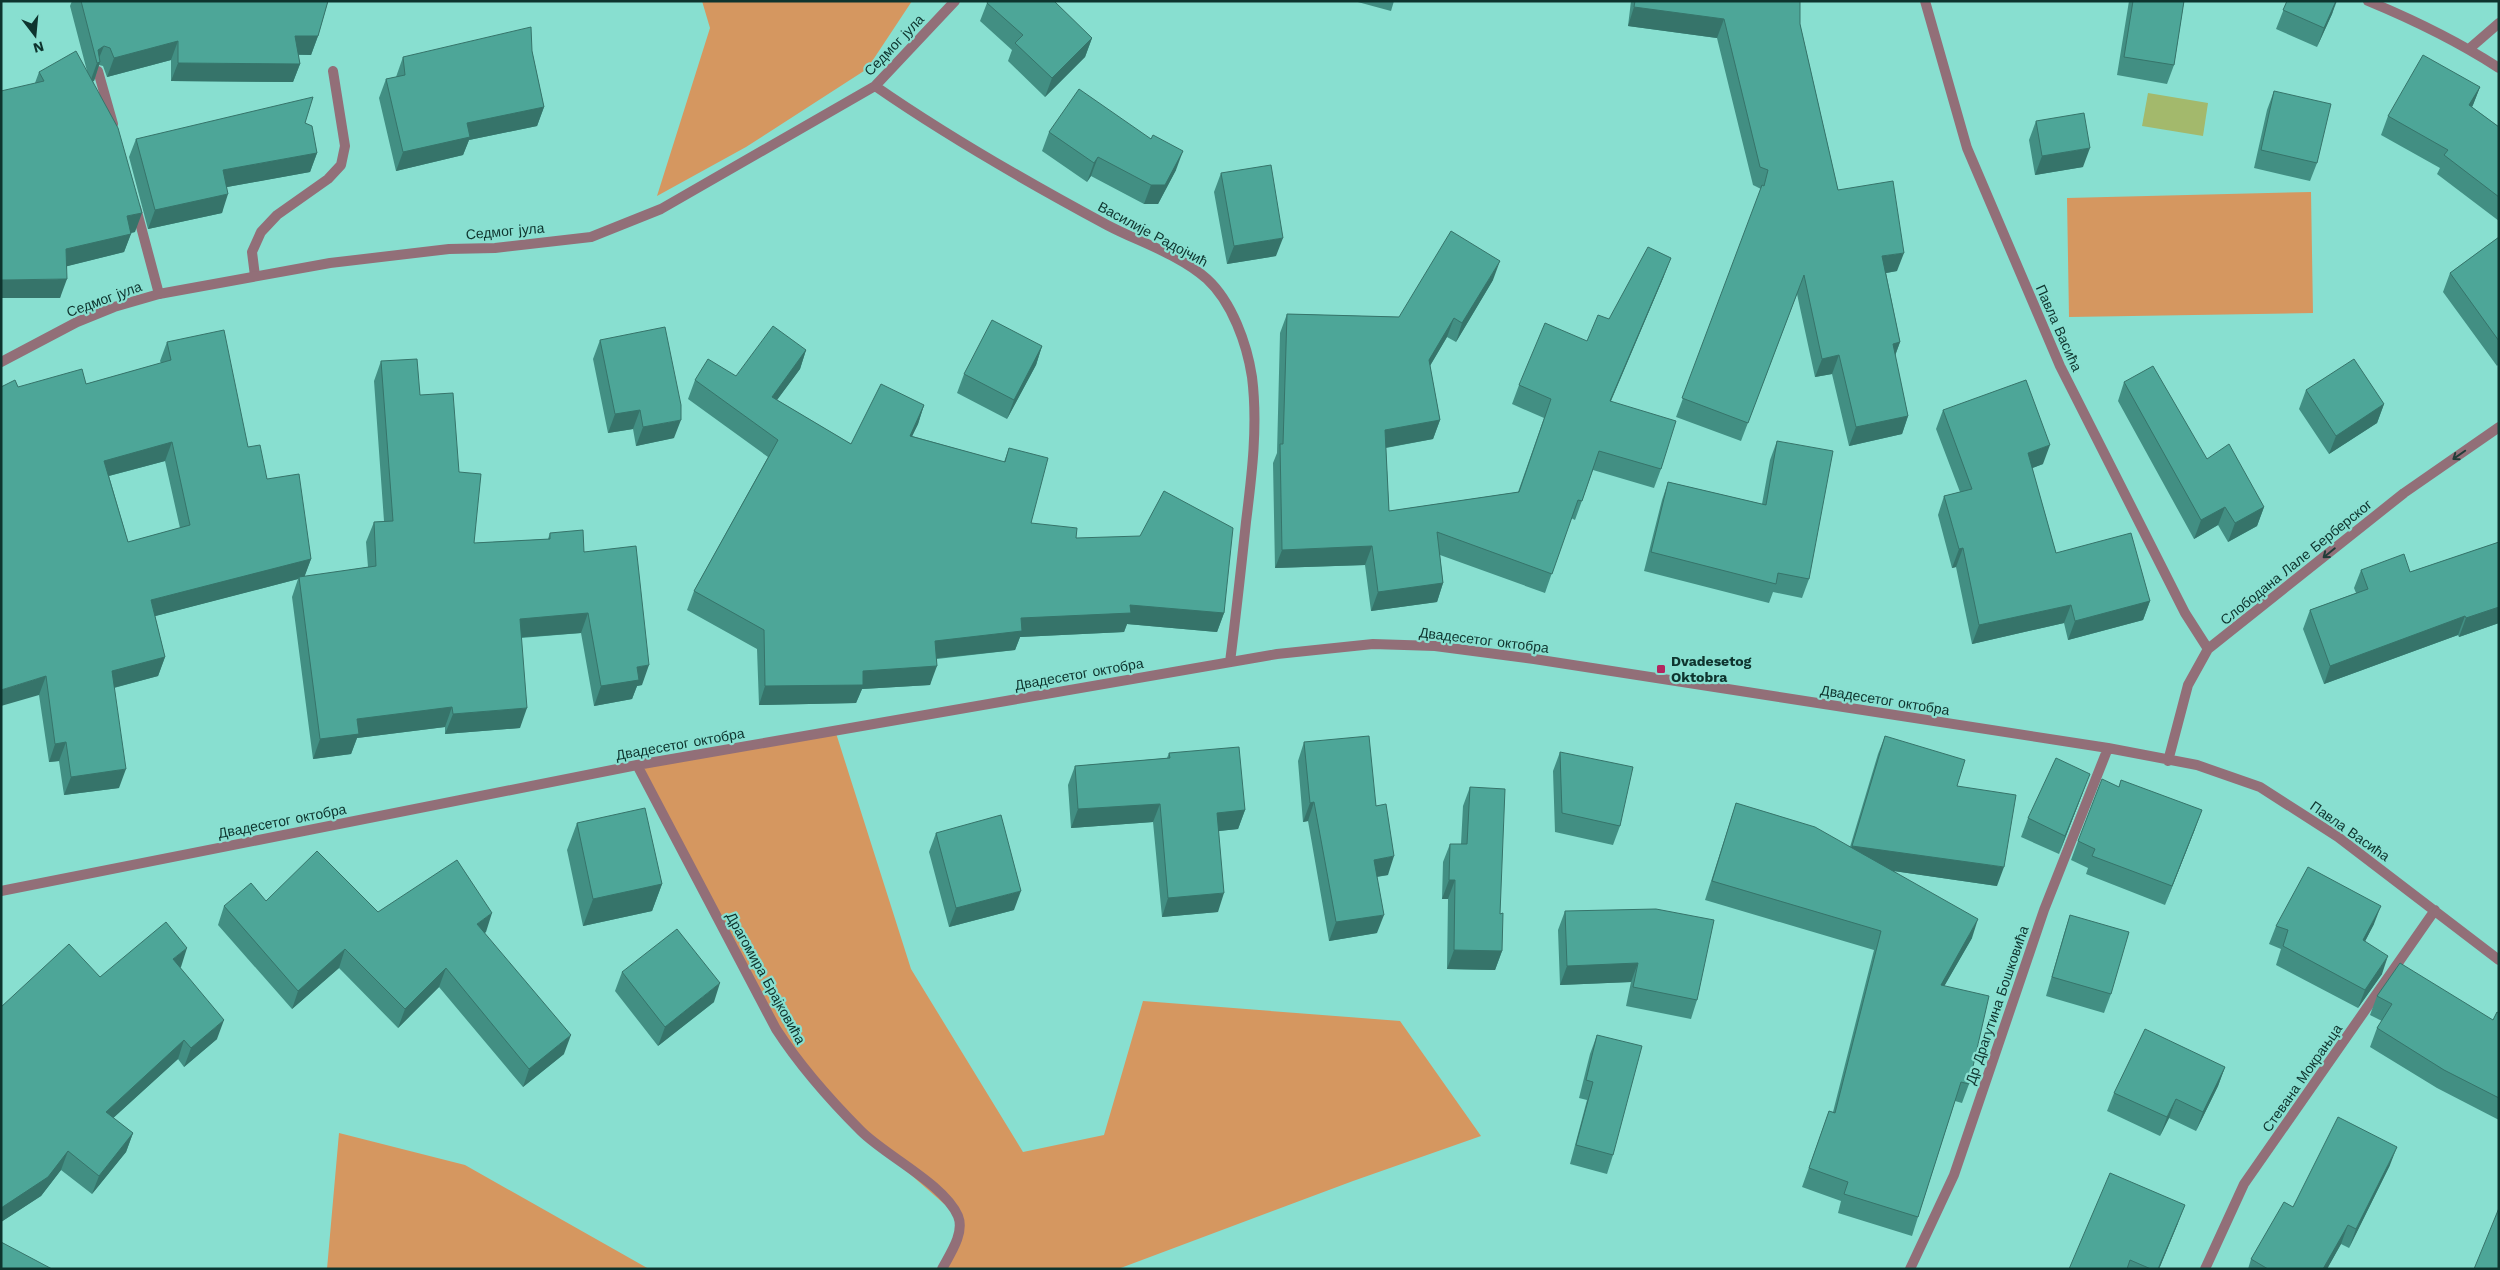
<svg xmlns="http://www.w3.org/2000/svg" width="2500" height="1270" viewBox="0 0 2500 1270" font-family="'Work Sans',sans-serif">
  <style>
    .green { fill: #d59760 }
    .water { fill: #a3b96c }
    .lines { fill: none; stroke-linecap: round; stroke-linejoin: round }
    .lane { stroke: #926f78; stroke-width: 10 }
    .street { stroke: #926f78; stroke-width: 10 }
    .wall { fill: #428f83; fill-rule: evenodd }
    .shaded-wall { fill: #36746a }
    .building { fill: #4da698; stroke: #36746a; fill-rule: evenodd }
    .oneway { stroke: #223d39 }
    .poi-dot { fill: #b3265f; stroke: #88dfd0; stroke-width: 2 }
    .labels { text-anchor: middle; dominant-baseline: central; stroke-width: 4.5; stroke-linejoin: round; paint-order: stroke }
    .street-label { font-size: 14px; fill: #0e342e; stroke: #88dfd0 }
    .poi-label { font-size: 14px; font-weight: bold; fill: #0e342e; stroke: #88dfd0; text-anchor: start }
  </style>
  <rect width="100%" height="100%" fill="#88dfd0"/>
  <path class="green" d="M702 1H912L867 69 746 147 657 196 710 28Z
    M2311 192 2313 313 2069 317 2067 198Z
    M835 730 911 969 1023 1152 1104 1135 1143 1001 1400 1021 1481 1136 1353 1181 1118 1269H942L959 1235 958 1216 862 1132 796 1059 637 765Z
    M339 1133 465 1165 649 1269H327Z"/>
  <path class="water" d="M2148 93 2208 103 2203 136 2142 126Z"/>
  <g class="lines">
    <path class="lane" d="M98 71 113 124
      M136 208 159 294
      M255 276 252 252 261 232 277 215 328 179 341 165 345 146 333 71"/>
    <path class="street" d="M1925 1 1967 148 2060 366 2185 613 2208 649
      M2368 1C2414 20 2457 41 2499 68
      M2469 49 2499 23
      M875 86C950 138 1027 182 1107 225 1139 242 1179 254 1207 279 1232 302 1247 344 1252 377 1258 425 1252 474 1246 522 1241 569 1236 615 1230 662
      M1 362 77 322 114 307 159 294 330 263 449 249 495 248 591 237 661 209 875 86 955 1
      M2168 761 2188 685 2208 649 2404 493 2499 427
      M637 765 776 1029C800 1066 830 1100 861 1131 886 1156 944 1184 958 1216 965 1233 950 1254 942 1269
      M1 891 637 765 1277 654 1373 644 1435 646 1534 659 2108 748 2197 765 2260 787 2338 837 2499 960
      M1910 1269 1954 1175 2044 910 2108 748
      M2205 1269 2244 1184 2435 910"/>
  </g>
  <path class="wall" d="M72 1H328L318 36 311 55H298L300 64 293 82 171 81V60L107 77 103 66 99 65 94 81H93L135 232 131 233 124 252 67 266 60 298 35 83 39 72 87 71 70 6Z
    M1354 1H1394L1391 11Z
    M1631 1H1800V24L1838 190 1897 271 1886 273 1900 342 1895 356 1908 416 1902 434 1849 446 1832 374 1815 377 1797 294 1741 441 1676 417 1761 189 1753 185 1717 38 1628 26Z
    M2129 1H2184L2174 65 2167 84 2117 75Z
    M2287 1H2337L2332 14 2317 47 2276 29Z
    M987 3 1092 38 1085 57 1045 97 1008 61 1012 50 980 21Z
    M532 51 544 107 537 126 469 140 463 155 396 171 379 98 386 79 396 77 403 57Z
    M2480 87 2472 107 2499 127V221L2437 174 2440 168 2381 135 2388 116Z
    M2274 91 2317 163 2310 181 2254 168 2267 110Z
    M2036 121 2083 167 2035 175 2029 140Z
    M305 123 317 153 310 172 227 187 222 213 148 229 129 157 136 139Z
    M1049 132 1176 170 1158 204H1144L1091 176 1087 182 1042 151Z
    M1221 173 1276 256 1227 264 1214 192Z
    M2499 237V364L2497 366 2443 292 2450 273Z
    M1664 276 1611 401 1661 469 1654 488 1593 470 1575 520 1571 518 1545 593 1440 555 1443 583 1437 602 1371 611 1365 565 1275 568 1273 463 1277 453 1280 333 1287 314 1399 317 1493 280 1456 342 1447 337 1430 366 1440 420 1433 439 1386 448 1389 511 1518 492 1544 418 1512 404 1519 385 1587 341 1609 319Z
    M600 340 674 438 636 446 633 429 608 433 593 359Z
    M167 342 248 447 267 479 311 559 304 577 368 567 366 542 374 522 384 521 374 381 381 361 420 395 459 472 474 543 548 539 550 533 584 552 642 685 637 686 632 699 594 706 581 633 521 638 520 728 445 734V727L357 738 351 754 313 759 292 597 298 579 155 616 165 657 158 676 114 688 119 788 64 795 59 761 49 762 39 695 18 387 86 384 161 363 160 361ZM165 461 180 528 128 542 109 476Z
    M1042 346 1036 365 1007 419 957 393 964 374Z
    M806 350 800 369 777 400 851 444 924 405 918 424 912 436 1004 462 1009 448 1031 523 1076 538 1224 613 1217 632 1127 624 1124 632 1020 637 1015 650 937 659 930 685 862 689 856 703 759 705 757 649 687 610 694 591 768 457 688 399 695 380 736 376Z
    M2124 382 2207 459 2264 507 2257 526 2228 542 2218 525 2194 539 2118 401Z
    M2306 390 2384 404 2377 423 2329 454 2299 409Z
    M1943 410 2043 464 2032 468 2056 553 2150 601 2143 620 2068 640 2064 623 1972 644 1956 567 1952 568 1938 515 1944 496 1960 492 1936 429Z
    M1777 441 1809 579 1802 598 1773 592 1769 603 1644 571 1662 500 1668 482 1762 504 1770 460Z
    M2499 542V623L2459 637 2458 635 2324 684 2303 629 2310 610 2356 593 2354 588 2361 570 2410 572Z
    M1885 736 1957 786 1997 886 1894 871 1972 938 1944 986 1969 1084 1962 1103 1955 1101 1918 1217 1912 1236 1838 1213 1841 1201 1802 1187 1829 1111 1833 1112 1874 950 1705 900 1730 822 1736 803 1850 847 1878 754Z
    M1304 742 1376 806 1388 875 1377 877V933L1329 941 1308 821 1303 822 1298 761Z
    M1560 752 1620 826 1613 845 1555 832 1553 771Z
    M1169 753 1245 810 1238 829 1218 831V912L1162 917 1153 822 1071 828 1068 785 1075 766 1167 758Z
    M1470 787 1500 914 1502 951 1495 970 1447 969 1448 899H1442L1443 862 1450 844H1461L1463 806Z
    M2119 787 2195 829 2165 905 2086 874 2088 868 2071 860 2078 841Z
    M2083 792 2059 854 2021 837 2028 818Z
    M577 823 662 884 652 911 583 926 567 850Z
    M936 833 1014 910 949 927 929 852Z
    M266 901 378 912 486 932 484 933 564 1054 523 1087 439 987 398 1028 339 968 292 1009 218 925 224 906Z
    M1565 911 1697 1000 1691 1019 1626 1006 1631 982 1560 985 1558 930Z
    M2070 915 2111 994 2104 1013 2046 996 2064 934Z
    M2374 924 2365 941 2382 974 2358 1008 2276 965 2281 949 2269 944 2276 926Z
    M180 967 217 1039 184 1067 178 1059 113 1118 133 1133 126 1152 92 1194 61 1170 41 1196 1 1222V1007L100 977Z
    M622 972 714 1002 658 1046 615 991Z
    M2377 996 2493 1020 2499 1013V1120L2437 1088 2370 1047 2377 1028 2382 1021 2370 1015Z
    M1597 1035 1613 1155 1607 1174 1570 1164 1587 1100 1579 1098 1590 1054Z
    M2225 1067 2218 1086 2196 1131 2169 1118 2160 1136 2107 1111 2114 1093Z
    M2390 1165 2349 1248 2341 1244 2327 1269H2248L2251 1259 2293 1207Z
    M2178 1223 2159 1269H2069Z"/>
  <path class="shaded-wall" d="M2336 1 2332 14 2317 47 2324 28Z
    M1634 7 1724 19 1717 38 1628 26Z
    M295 36H318L311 55 288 54Z
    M1092 38 1085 57 1045 97 1052 78Z
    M178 41 171 60 107 77 114 58Z
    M104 46 97 63 100 62 94 81 90 82 97 63 98 50Z
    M178 63 300 64 293 82 171 81Z
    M2480 87 2473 105 2462 124 2469 105Z
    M544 107 537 126 469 140 463 155 396 171 403 152 467 123Z
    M2090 148 2083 167 2035 175 2042 156Z
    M1183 151 1176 170 1158 204H1144L1151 185Z
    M317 153 310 172 216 189 223 170Z
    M1098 157 1091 176 1087 182 1094 163Z
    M228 194 222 213 148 229 155 210Z
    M142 213 135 232 120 235 127 216Z
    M131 234 124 252 60 268 66 249Z
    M1283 238 1276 256 1227 264 1234 246Z
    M1904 253 1897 271 1875 275 1882 256Z
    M1671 258 1664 276 1603 419 1610 401Z
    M1500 261 1493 280 1456 342 1462 323Z
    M67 279 60 298H1V280Z
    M1454 318 1447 337 1422 379 1429 360Z
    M1900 342 1893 361V344Z
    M1042 346 1036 365 1007 419 1014 400Z
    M806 350 800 369 765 416 772 397Z
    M1839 355 1832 374 1815 377 1822 359Z
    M2384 404 2377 423 2329 454 2336 436Z
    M924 405 918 424 903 455 910 436Z
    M640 410 633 429 608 433 615 414Z
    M1908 416 1902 434 1849 446 1856 427Z
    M681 420 674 438 636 446 643 427Z
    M1440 420 1433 439 1378 449 1385 430Z
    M172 442 165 461 97 479 104 461Z
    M2050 445 2043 464 2022 472 2028 453Z
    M2225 507 2218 525 2194 539 2201 520Z
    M2264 507 2257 526 2228 542 2235 523Z
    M1372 546 1365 565 1275 568 1282 550Z
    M1963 548 1956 567 1952 568 1959 549Z
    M311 559 304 578 299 577 298 579 144 619 151 600Z
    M1443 583 1437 602 1371 611 1378 592Z
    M2150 601 2143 620 2068 640 2075 621Z
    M1130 605 1224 613 1217 632 1127 624 1124 632 1020 637 1015 650 929 659 935 641 1021 618Z
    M2071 605 2064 623 1972 644 1979 625Z
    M2499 607V623L2459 637 2466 618Z
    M588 613 581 633 512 638 520 619Z
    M2465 616 2458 635 2324 684 2330 666Z
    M165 657 158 676 105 690 112 671Z
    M649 665 642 685 637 686 632 699 594 706 601 686 637 667Z
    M937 666 930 685 862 689 856 703 759 705 765 686 863 671Z
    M46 676 39 695 1 706V690Z
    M452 707 445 727 357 738 351 754 313 759 320 739 357 719Z
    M527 708 520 728 445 734 453 714Z
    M66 742 59 761 49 762 55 744Z
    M126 769 119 788 64 795 71 777Z
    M2090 774 2083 792 2059 854 2065 836Z
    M1314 802 1308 821 1303 822 1310 803Z
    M1160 804 1153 822 1071 828 1078 809Z
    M1245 810 1238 829 1210 832 1217 813Z
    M2202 810 2195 829 2165 905 2172 886Z
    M1852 846 2004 867 1997 886 1845 864Z
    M1394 856 1388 875 1367 878 1374 860Z
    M1449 880H1455L1448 899H1442Z
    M662 884 652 911 583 926 593 899Z
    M1021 891 1014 910 949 927 956 908Z
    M1224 893 1218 912 1162 917 1168 898Z
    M2381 906 2374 924 2356 959 2363 940Z
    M492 913 486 932 470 943 477 924Z
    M1384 915 1377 933 1329 941 1336 922Z
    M1978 919 1972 938 1934 1004 1941 985Z
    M187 948 181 967 167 978 173 959Z
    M345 949 339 968 292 1009 298 991Z
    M1454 950 1502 951 1495 970 1447 969Z
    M2388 956 2382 974 2358 1008 2365 990Z
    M1638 963 1631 982 1560 985 1567 966Z
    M446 968 439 987 398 1028 405 1009Z
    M720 983 714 1002 658 1046 665 1027Z
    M224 1020 217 1039 184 1067 191 1048Z
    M571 1035 564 1054 523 1087 529 1069Z
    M184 1040 178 1059 99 1131 106 1112Z
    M2225 1067 2218 1086 2196 1131 2203 1112Z
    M2176 1099 2169 1118 2160 1136 2167 1117Z
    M133 1133 126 1152 92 1194 99 1176Z
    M2397 1147 2390 1165 2349 1248 2356 1229Z
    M68 1151 61 1170 41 1196 1 1222V1208Z
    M2185 1205 2178 1223 2159 1269H2158Z
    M2348 1225 2341 1244 2327 1269H2323Z"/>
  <path class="building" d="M81 1H328L318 36H295L300 64 178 63V41L114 58 110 48 104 46 98 50 100 62 97 63Z
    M988 1H1054L1092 38 1052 78 1015 43 1023 35 987 3Z
    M1635 1H1800V24L1838 190 1893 181 1904 253 1882 256 1900 342 1893 344 1908 416 1856 427 1839 355 1822 359 1804 275 1748 423 1682 398 1762 185 1764 186 1768 170 1760 167 1724 19 1634 7Z
    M2133 1H2184L2174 65 2124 57Z
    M2287 1H2336L2324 28 2283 10Z
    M531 27 532 51 544 107 467 123 470 137 403 152 386 79 405 75 403 57Z
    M76 51 118 128 142 213 127 216 131 234 66 249 67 279 1 280V91L44 81 39 72Z
    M2423 55 2480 87 2469 105 2499 127V197L2444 155 2448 150 2388 116Z
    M1079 89 1151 139 1153 135 1183 151 1165 185H1151L1098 157 1094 163 1049 132Z
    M2274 91 2331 104 2317 163 2261 150Z
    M313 97 305 123 312 126 317 153 223 170 228 194 155 210 136 139Z
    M2084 113 2090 148 2042 156 2036 121Z
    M1271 165 1283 238 1234 246 1221 173Z
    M1451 231 1500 261 1462 323 1454 318 1429 360 1440 420 1385 430 1389 511 1519 492 1551 399 1519 385 1545 323 1587 341 1598 315 1609 319 1648 247 1671 258 1610 401 1676 421 1661 469 1599 451 1582 501 1578 500 1552 574 1437 532 1443 583 1378 592 1372 546 1282 550 1280 444H1283L1287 314 1399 317Z
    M2499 237V341L2450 273Z
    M992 320 1042 346 1014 400 964 374Z
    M773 326 806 350 772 397 851 444 881 384 924 405 910 436 1005 462 1009 448 1048 458 1031 523 1077 528 1076 538 1140 536 1164 491 1233 528 1224 613 1130 605 1131 613 1021 618 1022 631 935 641 937 666 863 671V685L765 686 764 630 694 591 778 440 695 380 708 359 736 376Z
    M665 327 681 405V420L643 427 640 410 615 414 600 340Z
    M224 330 248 447 260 445 267 479 299 474 311 559 151 600 165 657 112 671 126 769 71 777 66 742 55 744 46 676 1 690V387L15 380 18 387 82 369 86 384 171 360 167 342ZM172 442 190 525 128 542 104 461Z
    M417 359 420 395 453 393 459 472 481 474 474 543 550 539V533L583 530 584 552 636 546 649 665 637 667 639 680 601 686 588 613 520 619 527 708 453 714 452 707 357 719 359 734 320 739 299 577 376 566 374 522 393 521 381 361Z
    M2354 359 2384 404 2336 436 2306 390Z
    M2153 366 2207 459 2229 444 2264 507 2235 523 2225 507 2201 520 2124 382Z
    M2026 380 2050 445 2028 453 2056 553 2131 533 2150 601 2075 621 2071 605 1979 625 1963 548 1959 549 1944 496 1972 489 1943 410Z
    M1777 441 1833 451 1809 579 1778 573 1776 584 1651 552 1668 482 1766 505Z
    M2499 542V607L2466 618 2465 616 2330 666 2310 610 2368 589 2361 570 2404 554 2410 572Z
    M1369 736 1376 806 1386 804 1394 856 1374 860 1384 915 1336 922 1314 802 1310 803 1304 742Z
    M1885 736 1965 760 1957 786 2016 795 2004 867 1852 846Z
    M1239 747 1245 810 1217 813 1224 893 1168 898 1160 804 1078 809 1075 766 1170 758 1169 753Z
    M1560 752 1633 767 1620 826 1562 813Z
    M2056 758 2090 774 2065 836 2028 818Z
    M2102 779 2119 787 2121 780 2202 810 2172 886 2092 856 2095 849 2078 841Z
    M1470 787 1505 789 1500 914 1503 913 1502 951 1454 950 1455 880H1449L1450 844H1467Z
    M1736 803 1815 827 1978 919 1941 985 1989 996 1969 1084 1961 1082 1918 1217 1844 1194 1848 1182 1809 1168 1829 1111 1835 1113 1881 931 1712 881Z
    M645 808 662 884 593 899 577 823Z
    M1001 815 1021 891 956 908 936 833Z
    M317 851 378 912 457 860 492 913 477 924 571 1035 529 1069 446 968 405 1009 345 949 298 991 224 906 251 883 266 901Z
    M2308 867 2381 906 2363 940 2388 956 2365 990 2283 946 2288 930 2276 926Z
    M1656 909 1714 920 1697 1000 1633 987 1638 963 1567 966 1565 911Z
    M2070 915 2129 932 2111 994 2052 977Z
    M166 922 187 948 173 959 224 1020 191 1048 184 1040 106 1112 133 1133 99 1176 68 1151 48 1177 1 1208V1007L69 944 100 977Z
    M677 929 720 983 665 1027 622 972Z
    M2400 963 2493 1020 2497 1012 2499 1013V1098L2444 1070 2377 1028 2392 1004 2377 996Z
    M2145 1029 2225 1067 2203 1112 2176 1099 2167 1117 2114 1093Z
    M1597 1035 1642 1046 1613 1155 1576 1145 1593 1082 1586 1080Z
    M2338 1117 2397 1147 2356 1229 2348 1225 2323 1269H2268L2251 1259 2284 1202 2293 1207Z
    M2110 1173 2185 1205 2158 1269H2151L2130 1260 2127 1269H2069Z
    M2499 1208V1269H2474Z
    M1 1242 52 1269H1Z"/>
  <defs><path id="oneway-shaft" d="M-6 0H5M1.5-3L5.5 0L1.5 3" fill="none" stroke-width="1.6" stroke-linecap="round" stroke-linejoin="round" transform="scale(1.25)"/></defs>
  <g class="oneway">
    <use href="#oneway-shaft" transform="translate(2459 455) rotate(145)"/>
    <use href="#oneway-shaft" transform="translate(2329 553) rotate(141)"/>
  </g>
  <rect class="poi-dot" x="1656" y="664" width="10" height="10" rx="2.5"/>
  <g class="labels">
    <g class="street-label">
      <text transform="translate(894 45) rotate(-46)">Седмог јула</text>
      <text transform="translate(505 231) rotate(-5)">Седмог јула</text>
      <text transform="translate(1153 234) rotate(28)">Василије Радојчић</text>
      <text transform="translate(104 299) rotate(-20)">Седмог јула</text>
      <text transform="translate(2059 328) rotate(66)">Павла Васића</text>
      <text transform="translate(2296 562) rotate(-39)">Слободана Лале Берберског</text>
      <text transform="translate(1484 640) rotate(7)">Двадесетог октобра</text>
      <text transform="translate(1079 674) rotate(-10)">Двадесетог октобра</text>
      <text transform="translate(1885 700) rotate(9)">Двадесетог октобра</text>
      <text transform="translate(680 744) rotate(-10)">Двадесетог октобра</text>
      <text transform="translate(282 821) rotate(-11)">Двадесетог октобра</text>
      <text transform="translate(2350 831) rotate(35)">Павла Васића</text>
      <text transform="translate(766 978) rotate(61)">Драгомира Брајковића</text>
      <text transform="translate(1997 1005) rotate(-71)">Др Драгутина Бошковића</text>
      <text transform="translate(2302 1078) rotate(-55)">Стевана Мокрањца</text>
    </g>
    <g class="poi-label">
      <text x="1671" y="661">Dvadesetog<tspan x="1671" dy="16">Oktobra</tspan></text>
    </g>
  </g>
  <rect width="2500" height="1270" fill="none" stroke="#0e342e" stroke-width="5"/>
  <g transform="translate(35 35) rotate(164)" stroke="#88dfd0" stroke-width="4" paint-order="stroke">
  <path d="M0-4L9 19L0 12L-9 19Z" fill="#0e342e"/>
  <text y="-8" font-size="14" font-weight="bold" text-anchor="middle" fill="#0e342e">N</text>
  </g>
</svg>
